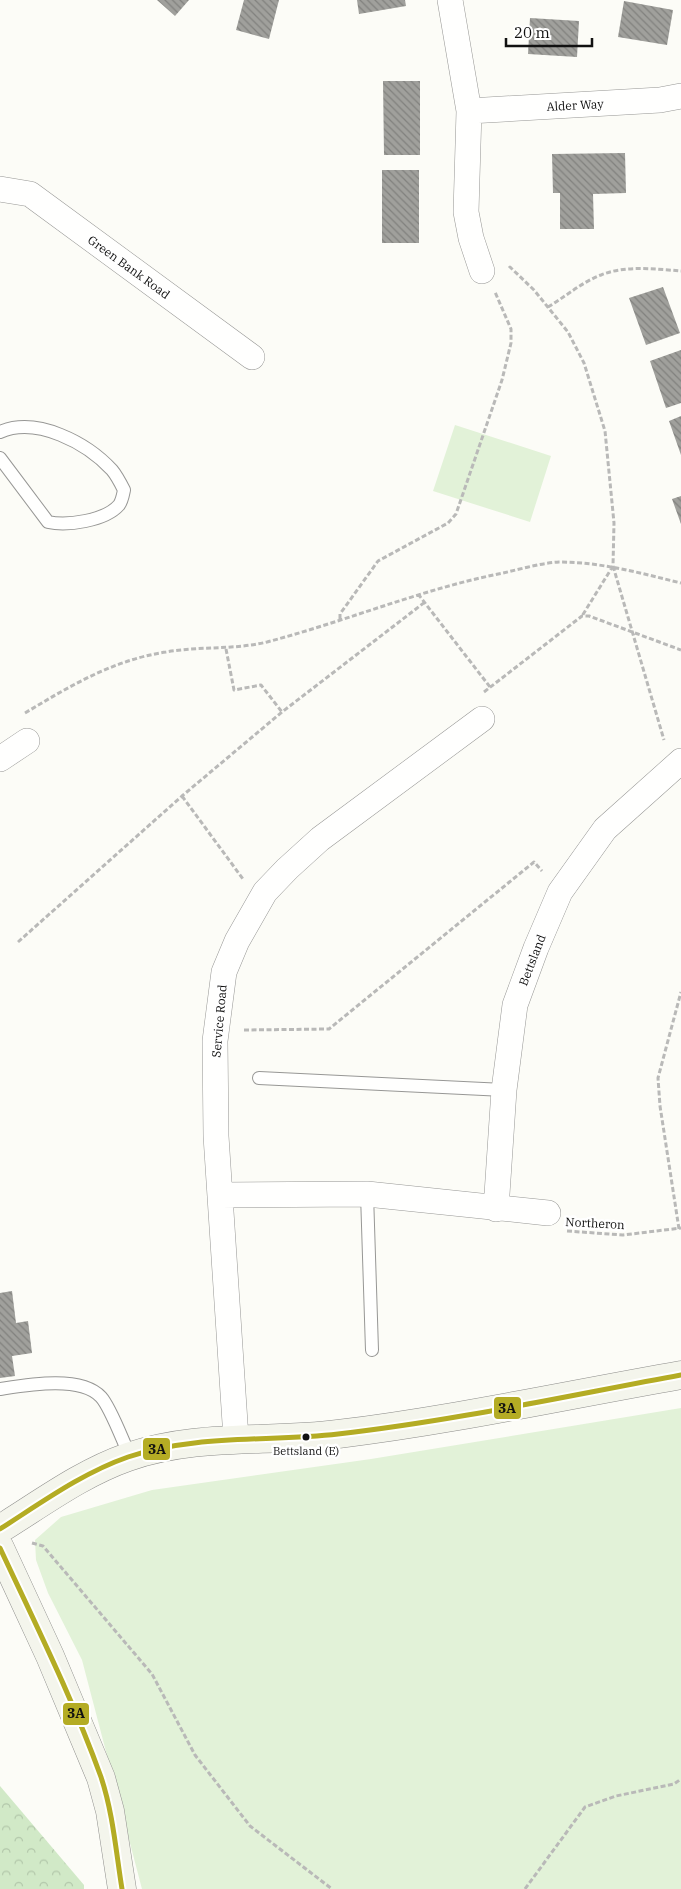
<svg xmlns="http://www.w3.org/2000/svg" width="681" height="1889" viewBox="0 0 681 1889" font-family="'IBM Plex Serif',serif">
  <style>
    .grass { fill: #e2f2d8 }
    .forest { fill: url(#forest-crowns) }
    .building { fill: url(#building-back-hatch) }
    .lines { fill: none; stroke-linecap: round; stroke-linejoin: round }
    .lane-casing { stroke: #979795; stroke-width: 14 }
    .street-casing { stroke: #979795; stroke-width: 26 }
    .secondary-casing { stroke: #8d8d8b; stroke-width: 29 }
    .path { stroke: #b9b9b8; stroke-width: 3; stroke-dasharray: 5 2.5; stroke-linecap: butt }
    .lane { stroke: #fffffe; stroke-width: 12 }
    .street { stroke: #fffffe; stroke-width: 25 }
    .secondary { stroke: #f4f5ec; stroke-width: 28 }
    .bus-1-casing { stroke: #fff; stroke-width: 9 }
    .bus-1 { stroke: #b4ac24; stroke-width: 5 }
    .bus-dot { fill: #111; stroke: #fff; stroke-width: 2 }
    .labels { text-anchor: middle; dominant-baseline: central; stroke-width: 5; stroke-linejoin: round; paint-order: stroke }
    .bus-label { font-size: 11px; fill: #111; stroke: #fff }
    .street-label { font-size: 12px; fill: #111; stroke: #fff }
    .line-badge { stroke: #fff; stroke-width: 2 }
    .pale-badge-label { font-size: 14px; text-anchor: middle; font-weight: bold; fill: #111 }
  </style>
  <defs>
    <pattern id="forest-crowns" width="20" height="18" patternUnits="userSpaceOnUse" patternTransform="scale(1.25)"><rect width="20" height="18" fill="#d1e9c7"/><path d="M2 6a3 3 0 1 1 6 0M12 15a3 3 0 1 1 6 0" fill="none" stroke="#b2c7aa"/></pattern>
    <pattern id="building-back-hatch" width="6" height="6" patternUnits="userSpaceOnUse" patternTransform="scale(1.25)"><rect width="6" height="6" fill="#a0a09c"/><path d="M-1 5l2 2M0 0l6 6M5-1l2 2" fill="none" stroke="#81817e"/></pattern>
  </defs>
  <rect width="100%" height="100%" fill="#fcfcf7"/>
  <path class="grass" d="M455 425 551 456 530 522 433 491Z
    M681 1408V1889H142L82 1660 48 1593 36 1560 35 1540 61 1517 152 1490 371 1459Z"/>
  <path class="forest" d="M0 1786 84 1885V1889H0Z"/>
  <path class="building" d="M157 0H189L175 16Z
    M244 0H279L269 39 236 30Z
    M357 0H405L406 6 359 14Z
    M624 1 673 10 667 45 618 37Z
    M530 18 579 21 577 57 528 54Z
    M383 81H420V155H384Z
    M625 153 626 193 593 194 594 229H560V193H553L552 154Z
    M382 170H419V243H382Z
    M663 287 680 333 646 345 629 298Z
    M681 350V403L666 408 650 361Z
    M681 416V455L669 421Z
    M681 496V524L672 499Z
    M12 1291 16 1323 28 1321 32 1353 12 1356 15 1376 0 1378V1293Z"/>
  <g class="lines">
    <defs>
      <path id="lane" d="M0 432C37 416 87 443 112 470 117 476 121 484 124 490 123 495 122 501 119 505 105 521 67 526 48 522L0 458
        M259 1078 504 1090
        M367 1194 372 1350
        M0 1389C26 1385 81 1375 101 1397 111 1408 123 1442 130 1456"/>
      <path id="street" d="M450 0 469 111 660 100 681 96
        M469 111 466 212 471 238 482 271
        M0 189 30 194 252 357
        M0 759 27 741
        M220 1195 367 1194 548 1213
        M496 1209 504 1090 515 1005 536 948 560 892 605 829 681 761
        M236 1438 216 1136 215 1041 224 972 237 941 265 892 287 869 320 839 482 719"/>
      <path id="secondary" d="M0 1529C42 1503 82 1473 128 1457 197 1433 268 1443 338 1434 453 1420 567 1395 681 1375
        M0 1548 50 1656 101 1778 110 1811 122 1889"/>
    </defs>
    <use href="#lane" class="lane-casing"/>
    <use href="#street" class="street-casing"/>
    <use href="#secondary" class="secondary-casing"/>
    <path class="path" d="M509 268 510 267 534 290 568 332 584 363 605 431 614 523 613 566 582 616
      M548 307C565 297 582 282 601 275 625 265 656 269 681 271
      M613 566 664 740
      M418 594 490 687
      M340 619V614L378 561 448 523 456 514 502 380 511 343V329L495 292
      M226 649 234 690 261 685 282 712
      M484 692 582 616H589L681 650
      M25 713C70 686 113 660 166 652 200 646 234 650 267 642 347 621 422 589 503 573 521 569 541 563 559 562 601 562 640 573 681 583
      M182 796 243 879
      M18 942 182 796 282 712 425 602
      M244 1030 329 1029 534 862 542 871
      M679 1229 660 1106 658 1078 681 992
      M567 1231 623 1235 681 1228
      M32 1543 43 1546 152 1674 195 1755 250 1826 332 1889
      M525 1889 585 1807 616 1796 674 1784 681 1779"/>
    <use href="#lane" class="lane"/>
    <use href="#street" class="street"/>
    <use href="#secondary" class="secondary"/>
    <defs>
      <path id="bus-1" d="M0 1529C41 1503 82 1473 128 1457 196 1434 268 1442 338 1434 453 1421 567 1396 681 1375
        M0 1548C35 1623 73 1699 101 1777 113 1813 116 1852 122 1889"/>
    </defs>
    <use href="#bus-1" class="bus-1-casing"/>
    <use href="#bus-1" class="bus-1"/>
  </g>
  <circle class="bus-dot" cx="306" cy="1437" r="4.5"/>
  <g class="labels">
    <g class="bus-label">
      <text x="306" y="1451">Bettsland (E)</text>
    </g>
    <g class="street-label">
      <text transform="translate(575 105) rotate(-3)">Alder Way</text>
      <text transform="translate(129 267) rotate(36)">Green Bank Road</text>
      <text transform="translate(532 960) rotate(-69)">Bettsland</text>
      <text transform="translate(219 1021) rotate(-85)">Service Road</text>
      <text transform="translate(595 1223) rotate(3)">Northeron</text>
    </g>
  </g>
  <g class="line-badge">
    <rect x="493" y="1396" width="29" height="24" rx="5" fill="#b4ac24"/>
    <rect x="142" y="1437" width="29" height="24" rx="5" fill="#b4ac24"/>
    <rect x="62" y="1702" width="28" height="24" rx="5" fill="#b4ac24"/>
  </g>
  <g class="pale-badge-label">
    <text x="507" y="1413">3A</text>
    <text x="157" y="1454">3A</text>
    <text x="76" y="1718">3A</text>
  </g>
  <path d="M506 38v8h86v-8" fill="none" stroke="#111111" stroke-width="2.5"/>
  <text x="514" y="38" font-size="15" fill="#111111" stroke="#ffffff" stroke-width="4" paint-order="stroke">20 m</text>
</svg>
